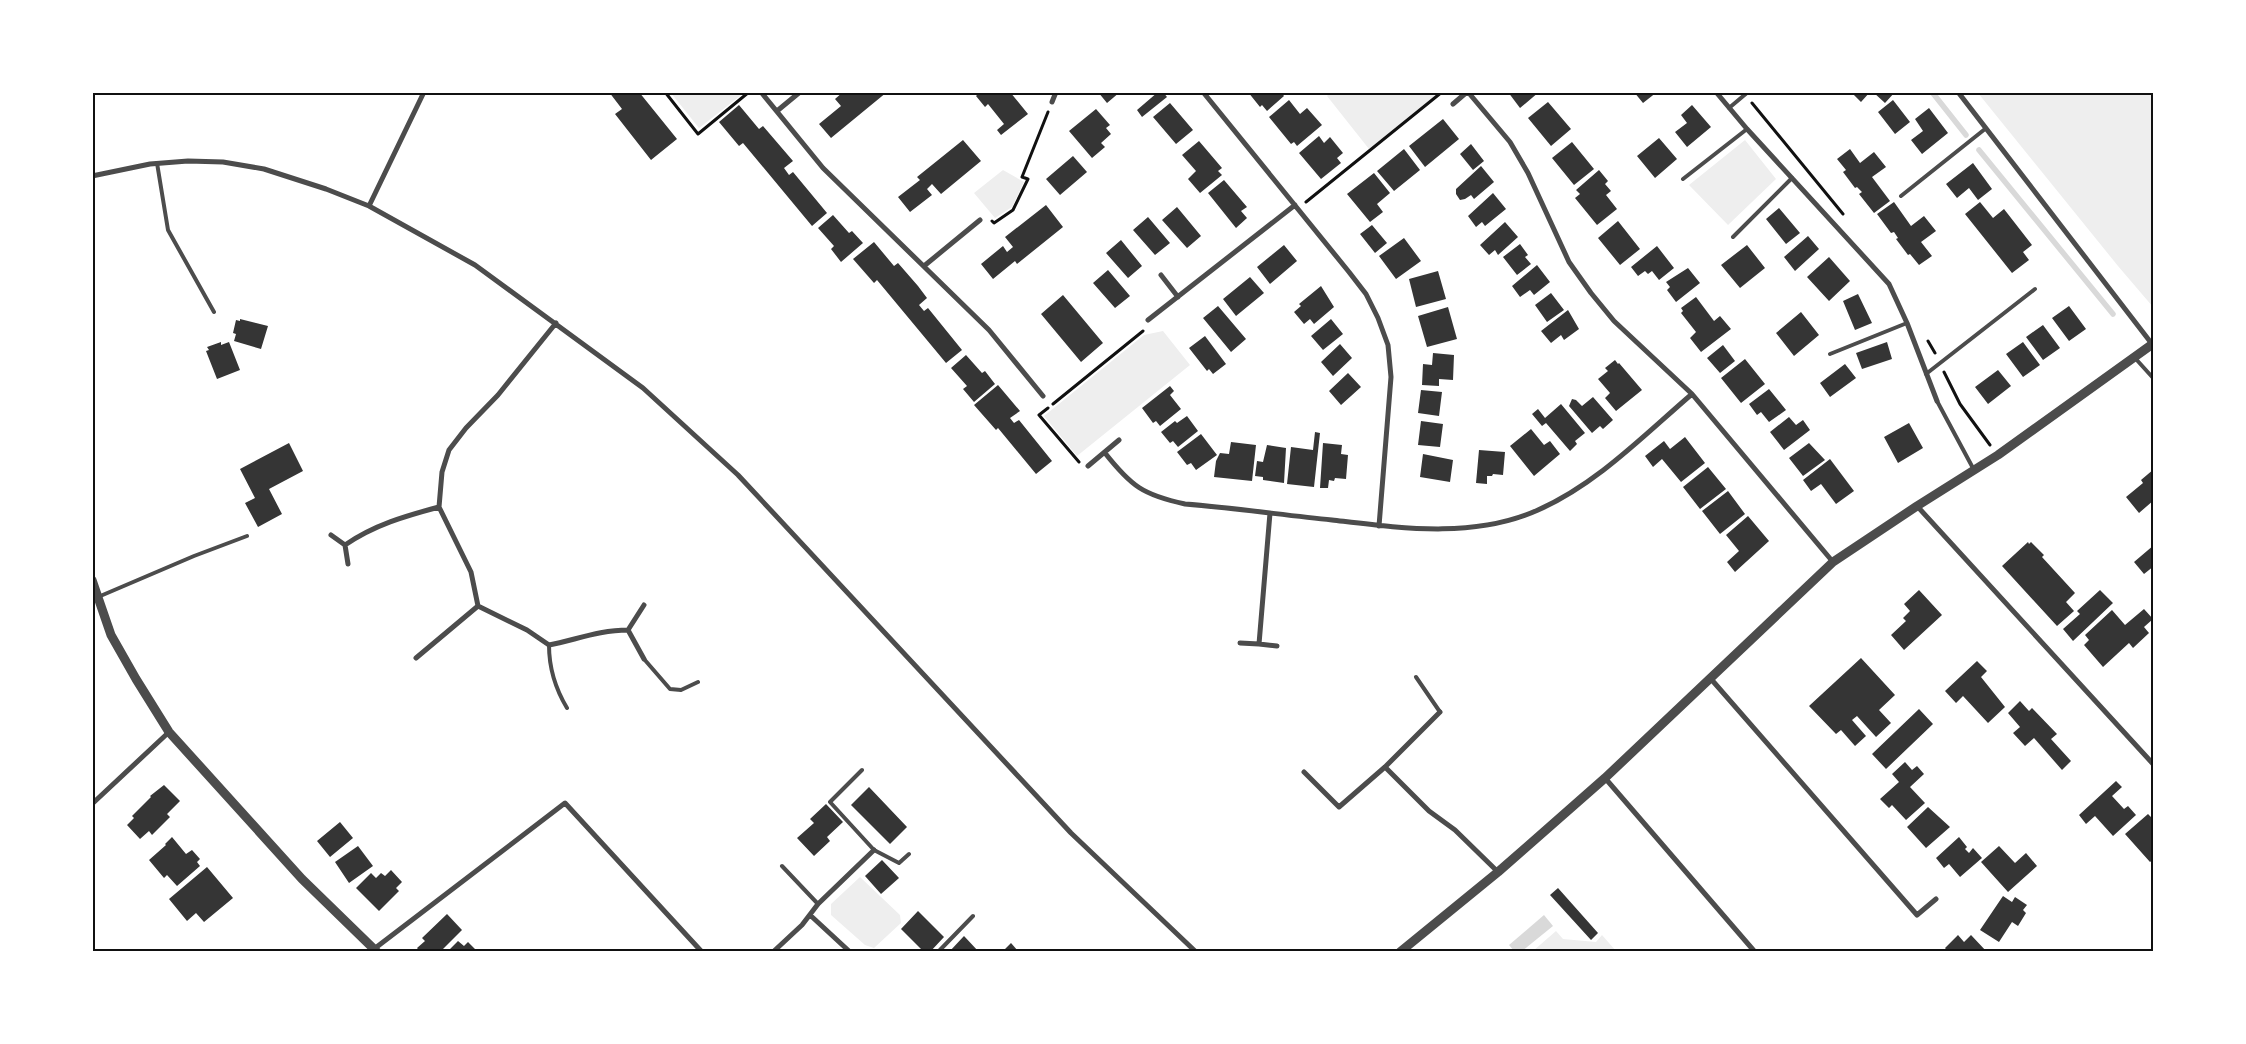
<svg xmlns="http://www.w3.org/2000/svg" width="2246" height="1044" viewBox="0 0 2246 1044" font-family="Lato,sans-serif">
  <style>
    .green { fill: #eee }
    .water { fill: #d9d9d9 }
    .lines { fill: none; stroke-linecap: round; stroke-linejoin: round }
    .stream { stroke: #d9d9d9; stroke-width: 5.5 }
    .building { fill: #353535 }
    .path { stroke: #111; stroke-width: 3 }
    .service { stroke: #4c4c4c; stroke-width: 4 }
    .minor { stroke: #4c4c4c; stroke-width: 5 }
    .tertiary { stroke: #4c4c4c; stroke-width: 9 }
    .neatline { fill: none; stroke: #111; stroke-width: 2 }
  </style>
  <rect width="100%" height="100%" fill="#fff"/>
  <path class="green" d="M1331 92 1439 93 1369 149 1327 96Z
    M671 93H744L699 128Z
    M1978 93H2153V307L2118 266Z
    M1745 140 1776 179 1728 225 1689 185Z
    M1003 170 1024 182 1012 207 995 218 974 193Z
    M1163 331 1190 365 1077 456 1044 416 1144 335Z
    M860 877 900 915 901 923 874 948 865 945 831 915V904Z
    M1556 931 1563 939 1596 942 1602 935 1616 951H1533Z"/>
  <path class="water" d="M1544 915 1553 926 1522 951H1514L1509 945Z"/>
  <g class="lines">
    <path class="stream" d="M1932 92 1966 135
      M1979 150 2113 314"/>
  </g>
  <path class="building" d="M609 92H639L677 139 651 160 615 114 622 109Z
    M843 92H887L831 138 819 124 841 106 835 99Z
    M980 92H1010L1028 114 1001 135 997 130 1004 124 988 104 985 107 976 96Z
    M1098 92H1120L1107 103Z
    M1158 92H1163L1167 97 1142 117 1137 110Z
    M1248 92H1281L1284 96 1267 111 1262 105 1260 107Z
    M1508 92H1539L1520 108Z
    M1634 92H1657L1643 103Z
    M1851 92H1870L1861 102Z
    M1873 92H1895L1885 103Z
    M1289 100 1300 114 1307 108 1322 125 1297 146 1294 142 1291 144 1269 117Z
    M1893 100 1910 122 1895 134 1878 112Z
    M1548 102 1571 129 1551 146 1528 118Z
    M1170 103 1193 130 1176 144 1153 117Z
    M739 105 759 129 763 126 793 161 784 168 789 175 793 172 827 213 812 226 743 143 739 146 719 122Z
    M1692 105 1711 127 1687 147 1675 132 1687 123 1681 115Z
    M1929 108 1948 133 1922 154 1911 140 1923 131 1915 119Z
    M1096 109 1110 125 1106 128 1111 134 1101 143 1105 147 1092 158 1069 131Z
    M1443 119 1459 139 1425 167 1409 146Z
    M1319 136 1324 143 1330 137 1343 153 1337 158 1341 163 1321 179 1299 153Z
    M1659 138 1677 159 1655 178 1637 156Z
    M963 140 981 161 941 194 932 184 927 189 932 195 910 212 898 197 920 180 917 177Z
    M1199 141 1222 168 1218 171 1222 175 1200 193 1188 179 1196 171 1182 155Z
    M1572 142 1594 169 1574 185 1552 158Z
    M1471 144 1484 161 1473 170 1460 154Z
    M1404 149 1420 170 1394 191 1377 171Z
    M1850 149 1860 163 1874 152 1886 167 1872 177 1890 201 1874 213 1859 194 1862 192 1857 187 1855 188 1843 172 1846 170 1837 159Z
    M1073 156 1087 172 1060 195 1046 179Z
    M1973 163 1992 189 1978 200 1969 188 1957 198 1946 184Z
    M1481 166 1494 182 1474 199 1471 195 1465 199 1460 200 1456 194V189Z
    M1599 170 1608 181 1605 184 1611 191 1606 195 1617 209 1597 225 1575 198 1580 194 1576 190Z
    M1374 173 1390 193 1377 204 1383 212 1370 222 1347 194Z
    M1224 180 1247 207 1241 211 1247 218 1236 228 1208 193Z
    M1493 193 1506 209 1485 226 1482 222 1476 227 1468 216Z
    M1894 202 1911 226 1924 216 1936 231 1921 242 1932 256 1919 265 1910 254 1908 255 1896 239 1898 238 1894 232 1891 233 1877 214Z
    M1980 202 1993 218 2004 209 2032 245 2023 252 2029 260 2012 273 1965 214Z
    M1046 205 1063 227 1017 264 1015 261 993 279 981 264 1003 246 1007 252 1013 247 1005 237Z
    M1177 207 1201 236 1187 248 1162 220Z
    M1779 208 1800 233 1786 244 1766 219Z
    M833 215 849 233 852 231 863 243 841 262 831 249 834 246 818 228Z
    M1148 217 1170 243 1155 255 1133 230Z
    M1618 221 1640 249 1620 265 1598 238Z
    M1505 222 1518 237 1498 255 1495 250 1489 255 1480 245Z
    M1372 225 1387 243 1375 253 1360 234Z
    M1808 236 1819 249 1795 271 1784 257Z
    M1404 238 1421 261 1396 279 1379 256Z
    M1121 240 1142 266 1128 278 1106 253Z
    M874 242 894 266 898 263 918 286 927 298 919 305 924 311 928 308 962 350 946 363 877 280 874 283 853 259Z
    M1520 244 1528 255 1525 257 1531 264 1517 275 1503 257Z
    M1284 245 1297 261 1270 284 1257 267Z
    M1747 245 1765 268 1740 288 1721 265Z
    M1657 246 1674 268 1659 280 1652 271 1648 274 1645 271 1638 276 1631 267Z
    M1829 257 1850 281 1829 301 1807 277Z
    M1537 265 1550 282 1534 295 1530 290 1520 297 1512 286Z
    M1688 268 1700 283 1676 302 1667 290 1670 287 1666 282Z
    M1108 270 1130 296 1115 308 1093 283Z
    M1438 271 1446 299 1416 307 1409 279Z
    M1250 277 1264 293 1236 316 1223 299Z
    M1321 286 1334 307 1314 324 1310 319 1304 324 1294 312 1301 306 1299 304Z
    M1551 293 1564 310 1547 322 1535 305Z
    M1858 294 1872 323 1855 330 1843 301Z
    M1063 295 1103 343 1081 362 1041 314Z
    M1696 297 1714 321 1720 316 1731 329 1701 352 1690 338 1696 332 1681 313 1683 311 1681 308Z
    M1218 306 1246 339 1231 352 1203 318Z
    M2069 306 2086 329 2069 341 2052 318Z
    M1448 307 1457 339 1427 347 1418 316Z
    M1568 310 1579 329 1564 340 1561 335 1551 343 1541 331Z
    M1801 312 1819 335 1794 356 1776 333Z
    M240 319 268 326 261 349 234 341 236 334 233 333 236 320 240 321Z
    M1331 319 1343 334 1323 350 1311 336Z
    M2043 325 2060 348 2043 360 2026 337Z
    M1205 336 1226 364 1213 374 1209 369 1207 371 1189 348Z
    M221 342V345L229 342 240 370 217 379 206 351 209 350 207 347Z
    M1887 342 1892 359 1862 369 1856 353Z
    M2023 342 2040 365 2023 377 2006 354Z
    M1340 344 1352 358 1333 376 1321 362Z
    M1723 345 1735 361 1720 373 1707 358Z
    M1433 353 1454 355 1453 380 1439 379V386L1422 385 1423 364 1432 365Z
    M966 355 982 373 985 371 995 384 974 402 963 389 967 386 951 368Z
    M1745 359 1765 384 1741 403 1721 378Z
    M1615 360 1618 364 1619 363 1642 390 1616 411 1605 398 1610 393 1598 379 1608 371 1605 368Z
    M1845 364 1856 378 1830 397 1820 383Z
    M1998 370 2011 386 1988 404 1975 387Z
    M1348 373 1361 387 1341 405 1329 391Z
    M998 385 1020 411 1010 418 1014 423 1019 420 1052 461 1036 474 998 428 996 430 974 405Z
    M1170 386 1174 391 1170 395 1181 409 1160 426 1156 421 1153 423 1142 408Z
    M1769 389 1786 410 1769 422 1761 412 1757 415 1749 404Z
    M1421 390 1442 392 1439 416 1418 413Z
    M1593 397 1613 420 1603 429 1600 426 1592 433 1569 406 1572 399 1576 400 1582 406Z
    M1561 404 1585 433 1575 441 1577 444 1570 451 1546 423 1542 426 1532 414 1538 409 1545 418Z
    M1187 416 1198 431 1178 447 1173 441 1170 443 1161 432 1175 421 1177 423Z
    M1789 417 1796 425 1803 420 1810 430 1784 450 1770 432Z
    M1421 421 1443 424 1440 447 1418 445Z
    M1909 423 1923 448 1898 463 1884 437Z
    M1531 429 1544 445 1550 441 1560 454 1534 476 1510 446Z
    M1315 432 1320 433 1314 487 1287 484 1291 447 1313 450Z
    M1201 434 1217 455 1196 470 1191 463 1187 465 1177 452Z
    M1685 437 1705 463 1681 482 1662 459 1653 467 1645 456 1664 441 1670 449Z
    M1231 442 1256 445 1252 481 1214 477 1216 461 1220 453 1229 454Z
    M289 443 303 471 269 489 282 514 258 527 245 503 255 498 240 469Z
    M1323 443 1342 445 1341 454 1348 455 1346 479 1335 478 1334 481 1329 480 1328 488H1320Z
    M1809 443 1825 460 1803 476 1789 458Z
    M1267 445 1286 448 1284 483 1263 480V477L1255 476 1257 461 1263 462Z
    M1479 450 1505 452 1503 475 1493 474 1492 476H1487V484L1476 483Z
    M1423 454 1453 460 1450 482 1420 477Z
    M1830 459 1854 491 1836 504 1821 484 1811 491 1803 480Z
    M1708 467 1726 489 1700 509 1683 487Z
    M2154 469V500L2139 513 2126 497 2143 483 2141 480Z
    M1728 491 1745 514 1720 534 1702 511Z
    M1748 516 1769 541 1735 572 1727 562 1739 551 1726 535Z
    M2028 542 2029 544 2031 542 2044 555 2042 557 2075 593 2066 602 2074 611 2057 626 2002 566Z
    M2154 545V566L2144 574 2134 562Z
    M1919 590 1942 615 1904 650 1891 635 1906 621 1903 618 1910 611 1904 604Z
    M2100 590 2113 603 2073 641 2063 629 2080 614 2077 611Z
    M2144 609 2153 619 2144 627 2149 633 2133 648 2129 643 2103 667 2084 645 2089 640 2085 635 2112 610 2125 625Z
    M1861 658 1895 695 1879 710 1891 723 1876 737 1857 716 1852 720 1866 736 1855 746 1841 730 1836 734 1809 706Z
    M1977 661 1987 671 1981 677 2005 707 1988 723 1963 696 1956 703 1945 691Z
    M2020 701 2029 711 2032 708 2057 734 2051 739 2071 761 2062 770 2034 738 2025 746 2013 733 2020 727 2008 713Z
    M1919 709 1933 724 1886 769 1872 754Z
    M1905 762 1912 770 1917 766 1924 774 1910 787 1925 803 1906 820 1892 805 1889 808 1880 799 1899 782 1892 774Z
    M2116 781 2122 787 2112 796 2124 809 2128 806 2136 815 2113 836 2095 816 2086 824 2079 815Z
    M164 785 180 801 167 814 170 817 152 835 149 831 140 839 127 825 134 818 132 816 151 797 150 796Z
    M869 787 907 827 890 844 851 805Z
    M826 804 843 822 827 837 830 841 814 856 797 838 814 823 810 819Z
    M1928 807 1950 827 1926 848 1907 827Z
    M2148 814 2154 820V859L2150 862 2125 834Z
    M340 822 353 838 330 857 317 841Z
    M172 837 186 854 192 850 200 859 197 862 200 866 177 886 167 875 164 878 149 860 166 845 165 844Z
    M1959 837 1967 847 1965 849 1969 853 1973 848 1982 858 1960 877 1949 864 1944 868 1936 858Z
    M358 846 373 866 349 883 335 862Z
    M1999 846 2015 863 2026 853 2037 866 2008 892 1981 862Z
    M882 860 899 878 881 894 865 876Z
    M207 867 233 898 204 922 196 913 187 921 169 899Z
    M391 870 402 882 396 888 399 891 379 911 356 888 371 873 376 878 381 873 385 876Z
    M1558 888 1598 933 1591 940 1550 895Z
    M2003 896 2012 902 2015 897 2027 905 2023 910 2026 913 2018 926 2012 922 1999 942 1980 930Z
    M918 911 944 937 930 952H924L901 929Z
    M447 914 462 930 440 952H420L417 948 425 941 422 938Z
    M1958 935 1964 942 1971 935 1987 952H1948L1945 948Z
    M964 936 979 952H949Z
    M458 941 464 946 468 942 478 952H447Z
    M1011 943 1019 952H1002Z"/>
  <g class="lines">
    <path class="path" d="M665 92 698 134 749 92
      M1752 103 1843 214
      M1306 202 1442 92
      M992 221 994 223 1013 210 1028 179 1022 177 1048 112
      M1928 341 1935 353
      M1944 372 1960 404 1990 445
      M1053 404 1143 331
      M1048 408 1039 415 1079 462"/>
    <path class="service" d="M1729 108 1748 92
      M157 163 168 230 214 312
      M1683 179 1747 129
      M1901 196 1985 129
      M1733 237 1792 178
      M1830 354 1907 323
      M2135 358 2154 379
      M1926 374 2035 289
      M1937 401 1974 470
      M98 597 194 556 247 536
      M549 645C549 669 555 688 567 708
      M644 659 670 689 681 690 698 682
      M1416 677 1440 712
      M862 770 830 802 874 850 899 863 909 854
      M782 866 818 904
      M938 952 973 916"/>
    <path class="minor" d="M761 92 823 168 989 330 1043 396
      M1203 92 1349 272 1366 294 1378 318 1388 345 1391 377 1379 526
      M1468 92 1510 142 1528 173 1569 262 1591 293 1614 321 1692 394 1833 562
      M1716 92 1747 129 1889 284 1907 323 1937 401
      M1958 92 2152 344
      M1052 102 1056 92
      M1453 104 1467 92
      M777 111 800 92
      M92 176 150 164 188 161 223 162 264 169 326 189 369 206 475 265 643 388 738 475 1071 833 1196 952
      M369 206 424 92
      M924 266 980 220
      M1161 275 1178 297
      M1148 320 1295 205
      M1105 453C1131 486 1143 495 1185 504 1234 508 1283 515 1332 520 1400 528 1474 539 1538 510 1597 484 1644 435 1692 394
      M1088 466 1119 440
      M1917 506 2154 765
      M1270 513 1259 644 1277 646
      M331 535 345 545
      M348 564 345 545C374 525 405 516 439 507
      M478 606 471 572 439 507 442 472 449 450 466 428 498 395 556 323
      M478 606 527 630 549 645C575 640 600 630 628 630L644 659
      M628 630 644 605
      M1240 643 1259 644
      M416 658 478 606
      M1711 679 1917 915 1936 899
      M1385 767 1429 811 1455 830 1498 872
      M1304 772 1339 807 1385 767 1440 712
      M1605 778 1755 952
      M92 804 169 732
      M810 915 850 952
      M374 949 565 803 702 952
      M773 952 802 925 818 904 874 850"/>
    <path class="tertiary" d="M92 580 111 635 136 679 169 732 302 879 377 952
      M1400 952 1498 872 1605 778 1833 562 1917 506 1998 455 2154 343"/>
  </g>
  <rect width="2246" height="1044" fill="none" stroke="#ffffff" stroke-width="188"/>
  <rect x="94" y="94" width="2058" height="856" class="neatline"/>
</svg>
